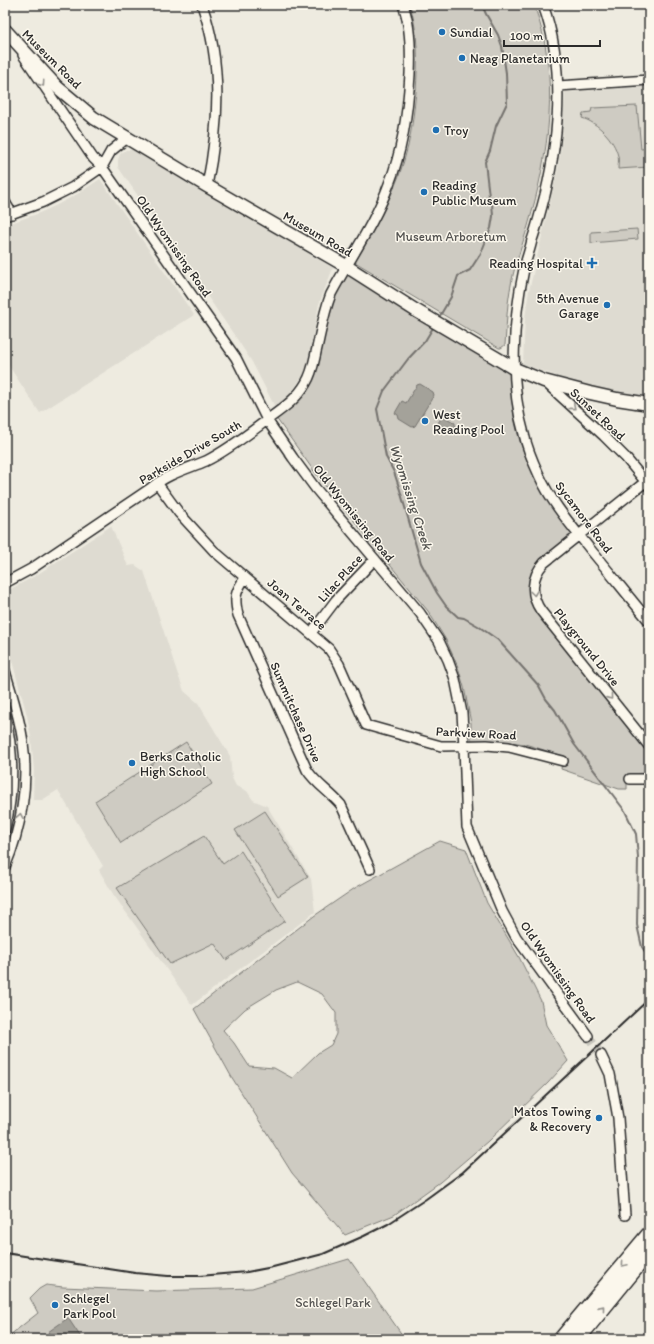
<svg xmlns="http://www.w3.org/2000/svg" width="654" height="1344" viewBox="0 0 654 1344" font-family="Itim,sans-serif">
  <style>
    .built { fill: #dedbd1 }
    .green { fill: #cecbc2; stroke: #7c7b76; fill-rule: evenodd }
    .water { fill: #a4a29a; stroke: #74726e }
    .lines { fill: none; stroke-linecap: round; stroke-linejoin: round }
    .stream { stroke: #74726e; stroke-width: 2 }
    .minor-tunnel { stroke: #c7c5bc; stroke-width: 9; stroke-dasharray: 9 4.5; stroke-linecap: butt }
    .minor-casing { stroke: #2b2b2b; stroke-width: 12 }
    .major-casing { stroke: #2b2b2b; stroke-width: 15 }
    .highway-casing { stroke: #2b2b2b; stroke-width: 17 }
    .minor { stroke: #fbf7ec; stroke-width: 9 }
    .major { stroke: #fbf7ec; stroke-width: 12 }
    .highway { stroke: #fbf7ec; stroke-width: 14 }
    .rail { stroke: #2b2b2b; stroke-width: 2 }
    .oneway { stroke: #93918c }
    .poi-dot { fill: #1f6fb2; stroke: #fbf7ec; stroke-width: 1.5 }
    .labels { text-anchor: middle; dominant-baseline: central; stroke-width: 3; stroke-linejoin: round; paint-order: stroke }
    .poi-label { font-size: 13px; fill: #2b2b2b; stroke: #fbf7ec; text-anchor: start }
    .street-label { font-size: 13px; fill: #2b2b2b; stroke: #fbf7ec }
    .park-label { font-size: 13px; fill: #545351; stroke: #fbf7ec }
    .water-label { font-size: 14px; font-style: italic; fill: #555552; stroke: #fbf7ec }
  </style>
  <rect width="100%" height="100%" fill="#eeebe0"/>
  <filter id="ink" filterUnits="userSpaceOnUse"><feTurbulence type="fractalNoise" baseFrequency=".025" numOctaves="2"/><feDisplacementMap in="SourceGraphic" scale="8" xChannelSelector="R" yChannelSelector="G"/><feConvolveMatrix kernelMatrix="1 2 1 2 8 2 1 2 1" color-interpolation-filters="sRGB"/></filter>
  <g filter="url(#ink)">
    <path class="built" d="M649 86V399L608 393 576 383 523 364 525 318 529 291 558 168 562 139 565 92Z
      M126 150H135L333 268 319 304 308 363 303 376 290 394 275 407 252 362 239 342 118 167V160L120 154Z
      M100 179 194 315 40 413 5 360V225L37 214 57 205 79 193Z
      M111 526 128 566 135 565 144 571 177 672 184 691 198 703 230 756 232 778 236 786 247 791 253 800 267 806 311 879 315 912 192 1005 113 894 99 870 103 866 58 790 42 800H33L34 770 31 737 27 715 5 635V592L35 576Z"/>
    <path class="green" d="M410 5H534C561 77 549 154 528 226 524 240 519 253 515 267 511 282 508 299 507 315 506 325 506 335 505 345L501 348H499L355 262C377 225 398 188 408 146 412 129 414 111 416 92 418 61 419 36 410 5Z
      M637 106 641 149 649 148V167L618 169C618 165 619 160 618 156 614 139 598 123 582 118L583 113 591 112 592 108Z
      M637 229 638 239 591 243V232Z
      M347 274 507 370 510 375C511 391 512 407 515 422 524 464 545 500 572 534 544 557 515 572 537 613L649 752V773L627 774V789H619L561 769 563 756 525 744 500 741 471 740V723L464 687 458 667 446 640 428 611 321 481 276 418 300 399 328 307Z
      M186 742 212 784 121 843 95 801Z
      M265 811 308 877 278 896 235 830Z
      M204 836 223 864 241 851 285 921 226 960 214 943 170 964 117 888Z
      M440 841 466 849 487 903 519 957 541 1001 546 1025 568 1061 548 1083 488 1141 440 1182 394 1215 345 1235 292 1173 231 1076 194 1009 314 916 355 888ZM297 982 322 994 336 1013V1034L331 1045 318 1053 292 1078 274 1068 249 1066 234 1043 223 1030 245 1009 276 990Z
      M349 1259 405 1339H5L38 1313 30 1298 39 1289 46 1285 63 1287 156 1291 252 1288Z"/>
    <path class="water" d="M420 384 433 392 434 395 415 426 412 427 399 419 398 415 395 413 402 401 406 403 417 385Z
      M442 417 444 418 445 417 455 423V425L456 426 452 432 451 431 449 432 439 426 440 424 438 423Z
      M68 1318 82 1339H53L48 1332Z"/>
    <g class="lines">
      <path class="stream" d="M438 319 451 297 458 276 470 270 481 253 491 228 493 216 492 203 489 196 485 162 490 151 496 126 507 103 506 73 502 46 498 35 486 14 482 5
        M434 326 425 341 408 359 384 391 377 409 386 457 394 472 400 490 421 563 437 593 446 606 458 617 464 618 478 626 498 640 531 677 539 686 546 699 555 710 574 744 625 811 636 834 638 857 637 925 642 947 649 958"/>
      <path class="minor-tunnel" d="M588 1036 601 1055"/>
      <defs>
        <path id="minor" d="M202 5C223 64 219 125 207 186
          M543 5C565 66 560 133 545 195 541 210 537 226 532 240 530 250 526 259 524 269 513 320 509 383 524 434 527 448 533 462 539 475 551 502 571 525 590 549 610 573 629 597 649 621
          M23 55 93 158 102 167 236 358 267 420 293 458 316 489 420 613 439 641 448 660 455 679 462 713 464 746 467 827 502 911 516 937 588 1036
          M558 86 649 80
          M5 202 12 214
          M5 216 43 202 73 187 102 167 111 151 127 138
          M545 382 604 436 625 457 649 486
          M649 479 544 563C531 577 530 595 541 611L649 746
          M157 483 179 513 214 551 329 649 339 664 366 725 441 746 487 745 509 747 563 761
          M245 578C235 592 234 598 238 615L307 770C316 784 330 792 341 805L370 869
          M5 583 31 569 151 488C167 474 187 469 206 461 228 450 247 435 267 420 282 409 297 399 306 383 313 372 314 360 317 348 321 330 324 312 331 294 350 258 375 223 389 184 403 149 408 112 410 74 411 52 411 26 403 5
          M311 633 336 600 375 559
          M5 671C12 695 20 718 23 743 29 784 21 829 5 867
          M5 715C14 753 14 791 5 829
          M630 779H649
          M601 1055 610 1074 618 1118 625 1215"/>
        <path id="major" d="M5 30 57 87 94 118 207 186 346 266 415 310 515 369 544 381 590 393 617 399 649 404"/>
        <path id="highway" d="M561 1339 649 1234
          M578 1339 649 1252"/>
      </defs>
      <use href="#minor" class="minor-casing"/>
      <use href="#major" class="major-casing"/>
      <use href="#highway" class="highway-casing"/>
      <use href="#minor" class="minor"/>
      <use href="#major" class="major"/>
      <use href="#highway" class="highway"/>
      <path class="rail" d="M5 1253 135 1273 168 1276H199L247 1272 273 1267 323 1254 364 1236 388 1224 426 1199 463 1172 649 999"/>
    </g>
    <defs><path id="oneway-chevron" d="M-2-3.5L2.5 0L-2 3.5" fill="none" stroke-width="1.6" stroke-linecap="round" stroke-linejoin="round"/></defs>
    <g class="oneway">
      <use href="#oneway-chevron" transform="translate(42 84) rotate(55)"/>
      <use href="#oneway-chevron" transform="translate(573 407) rotate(40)"/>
      <use href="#oneway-chevron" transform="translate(534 593) rotate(83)"/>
      <use href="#oneway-chevron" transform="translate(610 697) rotate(51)"/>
      <use href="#oneway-chevron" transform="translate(20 816) rotate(-80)"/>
      <use href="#oneway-chevron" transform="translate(624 1264) rotate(130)"/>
      <use href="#oneway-chevron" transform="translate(602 1308) rotate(-51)"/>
    </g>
  </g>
  <g class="poi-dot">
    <circle cx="442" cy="32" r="4"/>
    <circle cx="462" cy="58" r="4"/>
    <circle cx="436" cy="130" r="4"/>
    <circle cx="424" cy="192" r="4"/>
    <path d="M590 257h4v4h4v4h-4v4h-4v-4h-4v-4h4z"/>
    <circle cx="607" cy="305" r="4"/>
    <circle cx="425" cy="421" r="4"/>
    <circle cx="132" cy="763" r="4"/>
    <circle cx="599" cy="1118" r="4"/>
    <circle cx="55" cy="1305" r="4"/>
  </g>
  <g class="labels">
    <g class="poi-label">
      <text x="450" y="32">Sundial</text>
      <text x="470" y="58">Neag Planetarium</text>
      <text x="444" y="130">Troy</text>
      <text x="432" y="185">Reading<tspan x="432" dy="15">Public Museum</tspan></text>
      <text x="583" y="263" text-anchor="end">Reading Hospital</text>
      <text x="599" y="298" text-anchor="end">5th Avenue<tspan x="599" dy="15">Garage</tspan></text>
      <text x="433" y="414">West<tspan x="433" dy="15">Reading Pool</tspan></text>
      <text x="140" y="756">Berks Catholic<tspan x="140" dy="15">High School</tspan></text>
      <text x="591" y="1111" text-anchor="end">Matos Towing<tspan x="591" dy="15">&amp; Recovery</tspan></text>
      <text x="63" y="1298">Schlegel<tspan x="63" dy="15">Park Pool</tspan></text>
    </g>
    <g class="street-label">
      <text transform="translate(52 59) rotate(45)">Museum Road</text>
      <text transform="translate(318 234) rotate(30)">Museum Road</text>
      <text transform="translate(174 246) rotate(55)">Old Wyomissing Road</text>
      <text transform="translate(598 414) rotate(43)">Sunset Road</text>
      <text transform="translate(190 452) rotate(-30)">Parkside Drive South</text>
      <text transform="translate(354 513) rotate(51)">Old Wyomissing Road</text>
      <text transform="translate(584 517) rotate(53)">Sycamore Road</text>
      <text transform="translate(340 578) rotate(-48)">Lilac Place</text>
      <text transform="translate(297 604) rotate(40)">Joan Terrace</text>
      <text transform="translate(587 647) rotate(51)">Playground Drive</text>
      <text transform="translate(296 712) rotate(66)">Summitchase Drive</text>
      <text transform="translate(476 733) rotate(3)">Parkview Road</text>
      <text transform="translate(558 972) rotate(55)">Old Wyomissing Road</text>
    </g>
    <g class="park-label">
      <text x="451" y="236">Museum Arboretum</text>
      <text x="333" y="1302">Schlegel Park</text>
    </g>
    <g class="water-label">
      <text transform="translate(411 497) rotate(72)">Wyomissing Creek</text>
    </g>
  </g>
  <rect width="654" height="1344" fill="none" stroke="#fbf7ec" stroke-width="20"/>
  <rect x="10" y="10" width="634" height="1324" fill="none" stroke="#2b2b2b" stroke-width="1.5" filter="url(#ink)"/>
  <path d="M504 40v6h96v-6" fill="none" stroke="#2b2b2b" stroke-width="2"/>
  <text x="510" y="40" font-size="12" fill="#2b2b2b" stroke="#fbf7ec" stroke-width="3" paint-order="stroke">100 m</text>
</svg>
